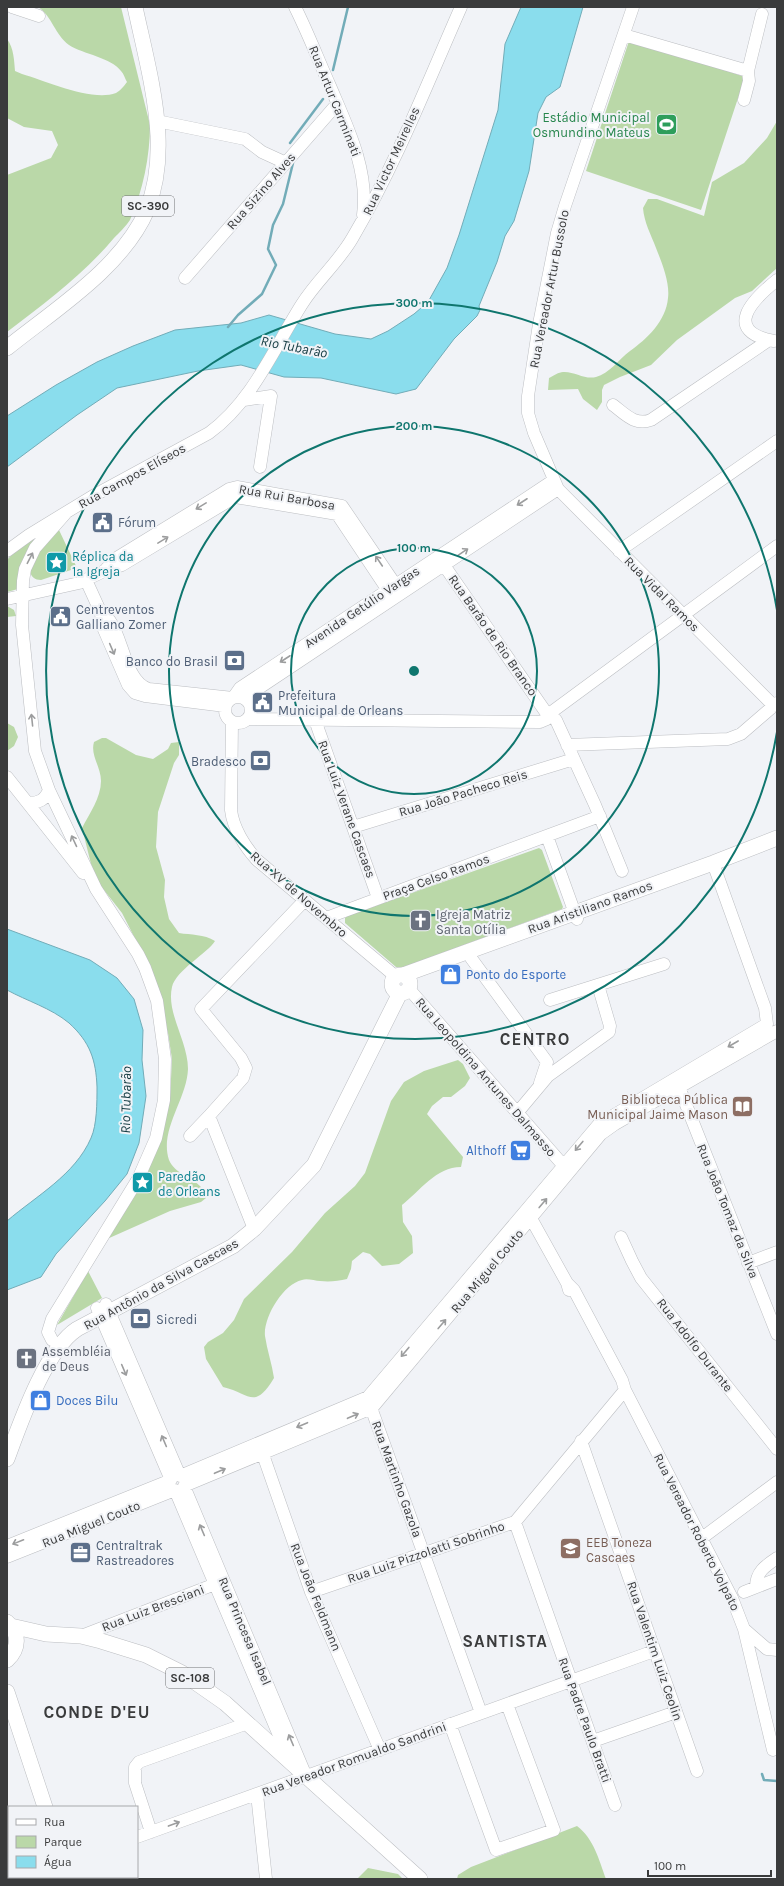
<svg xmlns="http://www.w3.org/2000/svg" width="784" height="1886" viewBox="0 0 784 1886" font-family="Karla,sans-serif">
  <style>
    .green { fill: #bad8a8 }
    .water { fill: #8added; stroke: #72acb8 }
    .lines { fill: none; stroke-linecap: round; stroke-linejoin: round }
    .stream { stroke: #72acb8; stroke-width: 2.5 }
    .minor-casing { stroke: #bcbec2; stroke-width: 13 }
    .major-casing { stroke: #bcbec2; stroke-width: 16 }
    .minor { stroke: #fff; stroke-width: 12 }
    .major { stroke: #fff; stroke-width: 15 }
    .oneway { stroke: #9c9d9e }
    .ring { fill: none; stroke: #0f766e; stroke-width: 2 }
    .labels { text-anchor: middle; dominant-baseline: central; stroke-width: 4; stroke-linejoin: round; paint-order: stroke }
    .shield { fill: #f1f3f7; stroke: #717274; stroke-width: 1 }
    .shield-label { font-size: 12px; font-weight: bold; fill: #3a3b3c }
    .street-label { font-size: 13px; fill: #3a3b3c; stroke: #f1f3f7 }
    .leisure-label { font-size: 13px; fill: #27864d; stroke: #f1f3f7; text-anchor: end }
    .service-label { font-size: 13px; fill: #4e5e75; stroke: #f1f3f7; text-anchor: start }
    .culture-label { font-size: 13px; fill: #0d838f; stroke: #f1f3f7; text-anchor: start }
    .worship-label { font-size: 13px; fill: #5b616d; stroke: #f1f3f7; text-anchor: start }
    .shop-label { font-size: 13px; fill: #366cbe; stroke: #f1f3f7; text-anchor: start }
    .education-label { font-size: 13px; fill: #785e54; stroke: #f1f3f7; text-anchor: end }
    .water-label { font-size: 14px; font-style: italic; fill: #123a41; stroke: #f1f3f7 }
    .district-label { font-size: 17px; font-weight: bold; letter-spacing: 1px; fill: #3a3b3c; stroke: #f1f3f7 }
    .centre { fill: #0f766e; stroke: #f1f3f7; stroke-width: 2 }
    .ring-label { font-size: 12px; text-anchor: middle; font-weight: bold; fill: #0f766e; stroke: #f1f3f7; stroke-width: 4; stroke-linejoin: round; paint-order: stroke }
  </style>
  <rect width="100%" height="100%" fill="#f1f3f7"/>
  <path class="green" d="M38 7H121L150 125C150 156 143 191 130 220 126 226 119 233 114 238 83 275 45 303 7 332V175L51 158 58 145 52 131 24 127 7 118V39C14 48 14 61 15 71L22 74C46 81 92 102 116 93 120 91 124 86 127 82 125 79 124 74 121 71 112 58 83 54 69 45 55 35 52 16 38 7Z
    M630 38 745 77 701 210 586 171Z
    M777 121V268L752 291 735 298 677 340 651 365 620 377 604 385 602 390V402L597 410 583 399 578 389 548 390 549 378C553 376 559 372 563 372 574 371 585 380 596 377 609 374 619 359 630 351 647 339 666 321 668 298 670 283 662 263 656 248 651 235 644 222 643 208L648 199H657L704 216 712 182 744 163 767 138Z
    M47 527 18 589 7 592V560L16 550Z
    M59 530 77 568 41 580C35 580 31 577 30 571L38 553Z
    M7 606 14 610 16 616 7 617Z
    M7 723 14 727 18 737 14 746 7 751Z
    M102 738H106L136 755 153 759 168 749 171 743 179 742V755L174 763 158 812 156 847 165 880 164 897 169 919 179 933C191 935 204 934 215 941 208 953 176 970 172 987 166 1013 188 1041 188 1069 187 1099 159 1130 169 1160 175 1174 192 1177 201 1187 204 1190 205 1195 206 1198L201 1202 170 1211 107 1239 170 1098 172 1059 168 1033 146 960 122 913 100 885 91 864 82 828C89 814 101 798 101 781 101 767 90 755 94 742Z
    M539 848 542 850 563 907 562 909 401 968 396 967 345 923V918L347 916Z
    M458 1060 463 1064 470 1078 465 1086 451 1097H443L432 1106 427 1114 463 1157 461 1167C436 1167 420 1191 402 1205L403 1222 412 1236 413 1253 399 1264 382 1266 370 1254 363 1252 352 1261 351 1269 347 1279C338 1281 330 1282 320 1281 315 1281 307 1278 302 1280 283 1284 263 1318 265 1336 267 1350 272 1364 274 1378 254 1411 250 1393 223 1387L206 1359 204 1347 208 1342 223 1333 234 1320 244 1299 292 1252 325 1213 355 1186 365 1173 391 1101 404 1082 424 1071Z
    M88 1271 102 1298 57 1325Z
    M577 1826C594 1839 599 1860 606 1879H457L458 1875 471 1867Z
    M368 1868 398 1874 403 1879H357Z"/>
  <path class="water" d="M521 7H583L560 87 546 97 538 113 529 171 514 221 505 236 497 262 479 306 480 310 477 316 454 339 416 389 396 394 321 378 284 377 241 365 198 371 117 388 77 415 7 467V416L56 385 97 362 133 346 175 330 241 323 269 315 335 334 371 339 388 331 414 314 428 302 447 268 459 235 498 110 505 44Z
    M7 929 90 960 117 978 134 999 143 1030 142 1060 146 1096 139 1143 127 1174 105 1201 56 1254 41 1277 7 1290V1221C36 1196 75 1175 91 1138 97 1125 97 1102 97 1087 96 1060 90 1042 69 1023 51 1008 27 1001 7 990Z"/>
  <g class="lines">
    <path class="stream" d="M333 70 348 7
      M290 143 323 99
      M228 327 238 315 262 294 276 265 268 249 273 225 283 204 293 163
      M762 1774 764 1780 777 1781"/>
    <defs>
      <path id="minor" d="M12 7 39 16
        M295 7C308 33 318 59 330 86 347 126 369 170 363 215
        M633 7 565 206 557 233 539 324 528 396V413L534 433 558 489 774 706
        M624 35 748 71
        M744 100 749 81 748 71 762 14
        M157 121 245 139 262 152 286 163
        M185 278 337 104
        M774 341C722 331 752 300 777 280
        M244 400 271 396 260 467
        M613 405C625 414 635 426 651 420L769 340
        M7 551 29 535 93 496 209 433C252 402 274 348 302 304 317 280 339 262 353 237 396 164 427 84 461 7
        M619 551 777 441
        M439 558 547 714
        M106 569 118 557 221 494 229 489 237 487 342 506 399 590
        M86 580 101 613 102 625 128 685 135 693 145 696 225 706
        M7 599 79 583 104 571 122 565 235 497 337 514 393 598
        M101 613C104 615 108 618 110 621 123 639 126 683 149 689L233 698 240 688 554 480
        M225 710a13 13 0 1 1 26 0a13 13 0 1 1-26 0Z
        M244 698 558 489
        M553 711 777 546
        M248 719 540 722 547 719
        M315 720 378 898
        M556 720 595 805 622 871
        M232 722 231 810C233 828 245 847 257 860L395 976
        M567 745 728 739 741 734 777 703
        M7 777 83 873
        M28 803C39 803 45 800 49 790
        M353 827 574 759
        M547 836 577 919
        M326 918 600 816
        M471 958 547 1062 540 1083
        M409 989 563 1165
        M550 1000 664 964
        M679 1087 777 1334
        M517 1113 548 1076 609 1032 610 1026 598 985
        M190 1136 209 1116
        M528 1213 567 1283 569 1290
        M254 1229 209 1116 243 1078 246 1068 241 1058 201 1009 305 900
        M621 1237 632 1261 641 1278 777 1449
        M748 1263 777 1252
        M567 1283 574 1290 622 1380 625 1390 732 1598 744 1629 773 1750 777 1748
        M106 1304 180 1476 368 1397 599 1124 767 1024 765 1008 713 863
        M52 1340 48 1332 52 1319 138 1179 156 1138 164 1100 165 1059 157 1001 145 968 138 954 96 889 49 790 35 751 22 625 23 581 25 569 35 548 65 514
        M369 1402 481 1713
        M581 1441 697 1771
        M260 1446 311 1592 380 1750
        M515 1522 615 1805
        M702 1538 777 1482
        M7 1546 171 1480 97 1308
        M7 1557 175 1490 289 1759
        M756 1587C756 1572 765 1566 777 1558
        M311 1592 515 1522 625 1390
        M744 1592 777 1579
        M744 1629 767 1649 777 1650
        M81 1636 223 1581
        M450 1724 496 1850 554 1830 507 1704
        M593 1741 676 1712
        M306 1776 184 1486 372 1408 601 1134 615 1124 777 1031
        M257 1794 266 1879
        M151 1832 135 1783V1767L139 1762 248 1723
        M137 1837 654 1651"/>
      <path id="major" d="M7 348C54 310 122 268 147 210 156 187 159 161 158 136 156 93 144 49 135 7
        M392 984a9 9 0 1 1 18 0a9 9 0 1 1-18 0Z
        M403 975 713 863 777 838
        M7 1459C20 1424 45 1350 77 1329L233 1246 254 1229 314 1165 400 993
        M7 1622C20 1633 19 1649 7 1660
        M11 1626 46 1634 81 1636 101 1641 146 1655 182 1673 225 1703 420 1879
        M7 1692 45 1807
        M61 1877V1879"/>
    </defs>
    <use href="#minor" class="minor-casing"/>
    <use href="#major" class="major-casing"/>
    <use href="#minor" class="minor"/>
    <use href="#major" class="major"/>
  </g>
  <defs><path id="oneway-shaft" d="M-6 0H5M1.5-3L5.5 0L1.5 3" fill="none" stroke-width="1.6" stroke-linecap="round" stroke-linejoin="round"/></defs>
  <g class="oneway">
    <use href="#oneway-shaft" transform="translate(522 502) rotate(147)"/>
    <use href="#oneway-shaft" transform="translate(201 506) rotate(149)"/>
    <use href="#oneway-shaft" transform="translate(163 540) rotate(-31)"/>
    <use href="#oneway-shaft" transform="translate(463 552) rotate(-34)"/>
    <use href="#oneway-shaft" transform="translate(30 558) rotate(-63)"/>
    <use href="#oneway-shaft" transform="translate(379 561) rotate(-124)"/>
    <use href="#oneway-shaft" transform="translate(112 649) rotate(67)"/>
    <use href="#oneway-shaft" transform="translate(285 659) rotate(147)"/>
    <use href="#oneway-shaft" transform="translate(32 720) rotate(-96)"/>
    <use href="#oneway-shaft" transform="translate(74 841) rotate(-115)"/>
    <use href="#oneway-shaft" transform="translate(733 1044) rotate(150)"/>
    <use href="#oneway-shaft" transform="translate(579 1146) rotate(130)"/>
    <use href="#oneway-shaft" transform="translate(543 1203) rotate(-50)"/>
    <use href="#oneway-shaft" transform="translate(442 1324) rotate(-50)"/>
    <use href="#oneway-shaft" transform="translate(405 1352) rotate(130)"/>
    <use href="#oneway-shaft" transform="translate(124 1370) rotate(67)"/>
    <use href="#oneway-shaft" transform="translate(353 1416) rotate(-23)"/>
    <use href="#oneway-shaft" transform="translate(302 1425) rotate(157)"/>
    <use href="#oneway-shaft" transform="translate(164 1441) rotate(-113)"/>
    <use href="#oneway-shaft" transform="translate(220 1471) rotate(-23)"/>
    <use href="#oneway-shaft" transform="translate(202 1530) rotate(-113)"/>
    <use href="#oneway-shaft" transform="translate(18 1542) rotate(158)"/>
    <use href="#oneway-shaft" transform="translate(291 1740) rotate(-113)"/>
    <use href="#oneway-shaft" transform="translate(174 1824) rotate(-20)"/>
  </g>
  <g class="ring">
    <circle cx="414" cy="671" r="123"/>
    <circle cx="414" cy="671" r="245"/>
    <path d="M777 732A368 368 0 1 1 777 610"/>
  </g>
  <defs>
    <symbol id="stadium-square" viewBox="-11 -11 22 22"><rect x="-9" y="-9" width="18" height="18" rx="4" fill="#2e9e5b" stroke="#f1f3f7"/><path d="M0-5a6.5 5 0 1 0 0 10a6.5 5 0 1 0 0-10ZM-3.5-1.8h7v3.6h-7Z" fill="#fff"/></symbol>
    <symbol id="civic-square" viewBox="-11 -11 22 22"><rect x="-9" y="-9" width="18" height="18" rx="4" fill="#5c6f8a" stroke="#f1f3f7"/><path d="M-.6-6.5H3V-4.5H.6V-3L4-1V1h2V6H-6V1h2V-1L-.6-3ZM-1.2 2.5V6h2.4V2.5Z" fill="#fff"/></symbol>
    <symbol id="sight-square" viewBox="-11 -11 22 22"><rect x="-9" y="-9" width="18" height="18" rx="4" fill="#0f9aa8" stroke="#f1f3f7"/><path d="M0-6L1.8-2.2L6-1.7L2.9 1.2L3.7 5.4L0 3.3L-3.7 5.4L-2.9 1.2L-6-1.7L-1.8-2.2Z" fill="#fff"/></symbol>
    <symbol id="bank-square" viewBox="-11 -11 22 22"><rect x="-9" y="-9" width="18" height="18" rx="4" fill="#5c6f8a" stroke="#f1f3f7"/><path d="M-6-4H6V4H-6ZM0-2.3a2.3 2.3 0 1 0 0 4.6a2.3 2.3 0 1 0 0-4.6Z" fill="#fff"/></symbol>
    <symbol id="church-square" viewBox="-11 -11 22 22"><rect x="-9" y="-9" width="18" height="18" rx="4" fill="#6b7280" stroke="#f1f3f7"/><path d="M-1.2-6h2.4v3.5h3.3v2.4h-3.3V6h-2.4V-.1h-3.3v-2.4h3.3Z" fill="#fff"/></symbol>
    <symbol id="shop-square" viewBox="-11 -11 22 22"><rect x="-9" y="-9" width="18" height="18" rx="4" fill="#3f7fe0" stroke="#f1f3f7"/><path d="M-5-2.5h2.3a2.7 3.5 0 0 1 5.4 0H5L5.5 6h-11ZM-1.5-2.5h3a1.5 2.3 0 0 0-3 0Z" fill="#fff"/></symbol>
    <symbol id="library-square" viewBox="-11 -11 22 22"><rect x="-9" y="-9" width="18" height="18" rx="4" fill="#8d6e63" stroke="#f1f3f7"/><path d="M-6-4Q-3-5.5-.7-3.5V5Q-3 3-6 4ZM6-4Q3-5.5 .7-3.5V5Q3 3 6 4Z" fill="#fff"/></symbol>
    <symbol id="supermarket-square" viewBox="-11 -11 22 22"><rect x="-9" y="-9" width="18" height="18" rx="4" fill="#3f7fe0" stroke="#f1f3f7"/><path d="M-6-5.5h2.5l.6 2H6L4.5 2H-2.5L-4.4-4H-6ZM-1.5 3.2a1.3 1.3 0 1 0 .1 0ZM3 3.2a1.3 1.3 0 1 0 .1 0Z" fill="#fff"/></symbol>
    <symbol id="school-square" viewBox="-11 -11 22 22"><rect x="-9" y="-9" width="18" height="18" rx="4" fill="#8d6e63" stroke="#f1f3f7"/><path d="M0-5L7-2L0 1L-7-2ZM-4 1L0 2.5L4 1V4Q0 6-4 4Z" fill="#fff"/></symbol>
    <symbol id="office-square" viewBox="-11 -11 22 22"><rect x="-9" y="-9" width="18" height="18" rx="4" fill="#5c6f8a" stroke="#f1f3f7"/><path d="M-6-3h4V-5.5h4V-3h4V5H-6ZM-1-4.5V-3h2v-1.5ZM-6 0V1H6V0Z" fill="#fff"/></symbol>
  </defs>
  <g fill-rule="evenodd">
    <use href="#stadium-square" x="654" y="112" width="25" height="25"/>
    <use href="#civic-square" x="90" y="510" width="25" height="25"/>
    <use href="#sight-square" x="44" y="550" width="25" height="25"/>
    <use href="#civic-square" x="48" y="604" width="25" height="25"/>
    <use href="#bank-square" x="222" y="648" width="25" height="25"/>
    <use href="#civic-square" x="250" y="690" width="25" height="25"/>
    <use href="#bank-square" x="248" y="748" width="25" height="25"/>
    <use href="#church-square" x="408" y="908" width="25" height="25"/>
    <use href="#shop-square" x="438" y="962" width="25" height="25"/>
    <use href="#library-square" x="730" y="1094" width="25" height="25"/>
    <use href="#supermarket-square" x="508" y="1138" width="25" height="25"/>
    <use href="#sight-square" x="130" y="1170" width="25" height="25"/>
    <use href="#bank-square" x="128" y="1306" width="25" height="25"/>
    <use href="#church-square" x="14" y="1346" width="25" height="25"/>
    <use href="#shop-square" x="28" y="1388" width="25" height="25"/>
    <use href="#school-square" x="558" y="1536" width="25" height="25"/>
    <use href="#office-square" x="68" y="1540" width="25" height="25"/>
  </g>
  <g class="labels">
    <g class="shield">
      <rect x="122" y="196" width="52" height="20" rx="3"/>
      <rect x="166" y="1668" width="48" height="20" rx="3"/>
    </g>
    <g class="shield-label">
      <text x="148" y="206">SC-390</text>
      <text x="190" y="1678">SC-108</text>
    </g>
    <g class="street-label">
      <text transform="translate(335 101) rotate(68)">Rua Artur Carminati</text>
      <text transform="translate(391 161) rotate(-65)">Rua Victor Meirelles</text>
      <text transform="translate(261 191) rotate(-49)">Rua Sizino Alves</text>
      <text transform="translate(549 289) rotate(-79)">Rua Vereador Artur Bussolo</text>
      <text transform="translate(132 476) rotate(-29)">Rua Campos Elíseos</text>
      <text transform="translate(287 497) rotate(10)">Rua Rui Barbosa</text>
      <text transform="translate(662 594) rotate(45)">Rua Vidal Ramos</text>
      <text transform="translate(362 607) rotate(-34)">Avenida Getúlio Vargas</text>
      <text transform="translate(493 635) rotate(55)">Rua Barão de Rio Branco</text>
      <text transform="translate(463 793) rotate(-17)">Rua João Pacheco Reis</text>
      <text transform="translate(347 809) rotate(70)">Rua Luiz Verane Cascaes</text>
      <text transform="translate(436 877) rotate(-20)">Praça Celso Ramos</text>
      <text transform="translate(299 894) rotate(41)">Rua XV de Novembro</text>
      <text transform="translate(590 907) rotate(-20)">Rua Aristiliano Ramos</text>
      <text transform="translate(486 1077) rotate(49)">Rua Leopoldina Antunes Dalmasso</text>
      <text transform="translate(728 1211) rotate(68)">Rua João Tomaz da Silva</text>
      <text transform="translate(487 1271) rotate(-50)">Rua Miguel Couto</text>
      <text transform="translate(161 1284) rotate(-29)">Rua Antônio da Silva Cascaes</text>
      <text transform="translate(695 1345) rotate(52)">Rua Adolfo Durante</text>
      <text transform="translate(397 1479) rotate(70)">Rua Martinho Gazola</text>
      <text transform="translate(91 1524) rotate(-22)">Rua Miguel Couto</text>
      <text transform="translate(697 1532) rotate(63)">Rua Vereador Roberto Volpato</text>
      <text transform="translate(426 1552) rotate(-19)">Rua Luiz Pizzolatti Sobrinho</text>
      <text transform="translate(316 1597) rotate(68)">Rua João Feldmann</text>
      <text transform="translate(153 1608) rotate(-21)">Rua Luiz Bresciani</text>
      <text transform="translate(245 1631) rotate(67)">Rua Princesa Isabel</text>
      <text transform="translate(655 1651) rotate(71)">Rua Valentim Luiz Ceolin</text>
      <text transform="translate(585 1720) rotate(70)">Rua Padre Paulo Bratti</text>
      <text transform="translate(354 1759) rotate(-20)">Rua Vereador Romualdo Sandrini</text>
    </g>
    <g class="leisure-label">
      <text x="650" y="117">Estádio Municipal<tspan x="650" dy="15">Osmundino Mateus</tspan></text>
    </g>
    <g class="service-label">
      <text x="118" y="522">Fórum</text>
      <text x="76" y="609">Centreventos<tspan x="76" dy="15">Galliano Zomer</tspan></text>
      <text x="218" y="661" text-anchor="end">Banco do Brasil</text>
      <text x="278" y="695">Prefeitura<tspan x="278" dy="15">Municipal de Orleans</tspan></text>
      <text x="246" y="761" text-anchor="end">Bradesco</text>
      <text x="156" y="1319">Sicredi</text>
      <text x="96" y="1545">Centraltrak<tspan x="96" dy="15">Rastreadores</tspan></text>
    </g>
    <g class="culture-label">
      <text x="72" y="556">Réplica da<tspan x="72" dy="15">1ª Igreja</tspan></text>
      <text x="158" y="1176">Paredão<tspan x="158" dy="15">de Orleans</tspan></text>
    </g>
    <g class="worship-label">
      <text x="436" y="914">Igreja Matriz<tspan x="436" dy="15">Santa Otília</tspan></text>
      <text x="42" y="1351">Assembléia<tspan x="42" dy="15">de Deus</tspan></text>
    </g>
    <g class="shop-label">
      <text x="466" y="974">Ponto do Esporte</text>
      <text x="506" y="1150" text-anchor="end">Althoff</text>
      <text x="56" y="1400">Doces Bilu</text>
    </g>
    <g class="education-label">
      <text x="728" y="1099">Biblioteca Pública<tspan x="728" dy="15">Municipal Jaime Mason</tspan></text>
      <text x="586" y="1542" text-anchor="start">EEB Toneza<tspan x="586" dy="15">Cascaes</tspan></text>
    </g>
    <g class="water-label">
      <text transform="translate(294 347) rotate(11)">Rio Tubarão</text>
      <text transform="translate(126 1100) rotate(-89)">Rio Tubarão</text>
    </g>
    <g class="district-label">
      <text x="535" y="1039">CENTRO</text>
      <text x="505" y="1641">SANTISTA</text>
      <text x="97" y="1712">CONDE D'EU</text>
    </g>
  </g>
  <circle cx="414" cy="671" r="6" class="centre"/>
  <g class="ring-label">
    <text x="414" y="307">300 m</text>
    <text x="414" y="430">200 m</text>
    <text x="414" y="552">100 m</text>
  </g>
  <rect width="784" height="1886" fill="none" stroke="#3a3b3c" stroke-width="16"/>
  <rect x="8" y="1806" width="130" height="72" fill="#f1f3f7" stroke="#a8a9ac"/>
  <rect x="16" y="1819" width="20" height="6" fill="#ffffff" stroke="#a8a9ac"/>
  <text x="44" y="1826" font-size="12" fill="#3a3b3c">Rua</text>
  <rect x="16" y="1836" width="20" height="12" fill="#bad8a8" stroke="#a8a9ac"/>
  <text x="44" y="1846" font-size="12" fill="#3a3b3c">Parque</text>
  <rect x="16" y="1856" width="20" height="12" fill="#8added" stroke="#a8a9ac"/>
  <text x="44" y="1866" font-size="12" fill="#3a3b3c">Água</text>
  <path d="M648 1870v6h123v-6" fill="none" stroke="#3a3b3c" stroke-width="2"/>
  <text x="654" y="1870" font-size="12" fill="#3a3b3c" stroke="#f1f3f7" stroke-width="3" paint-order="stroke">100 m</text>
</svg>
